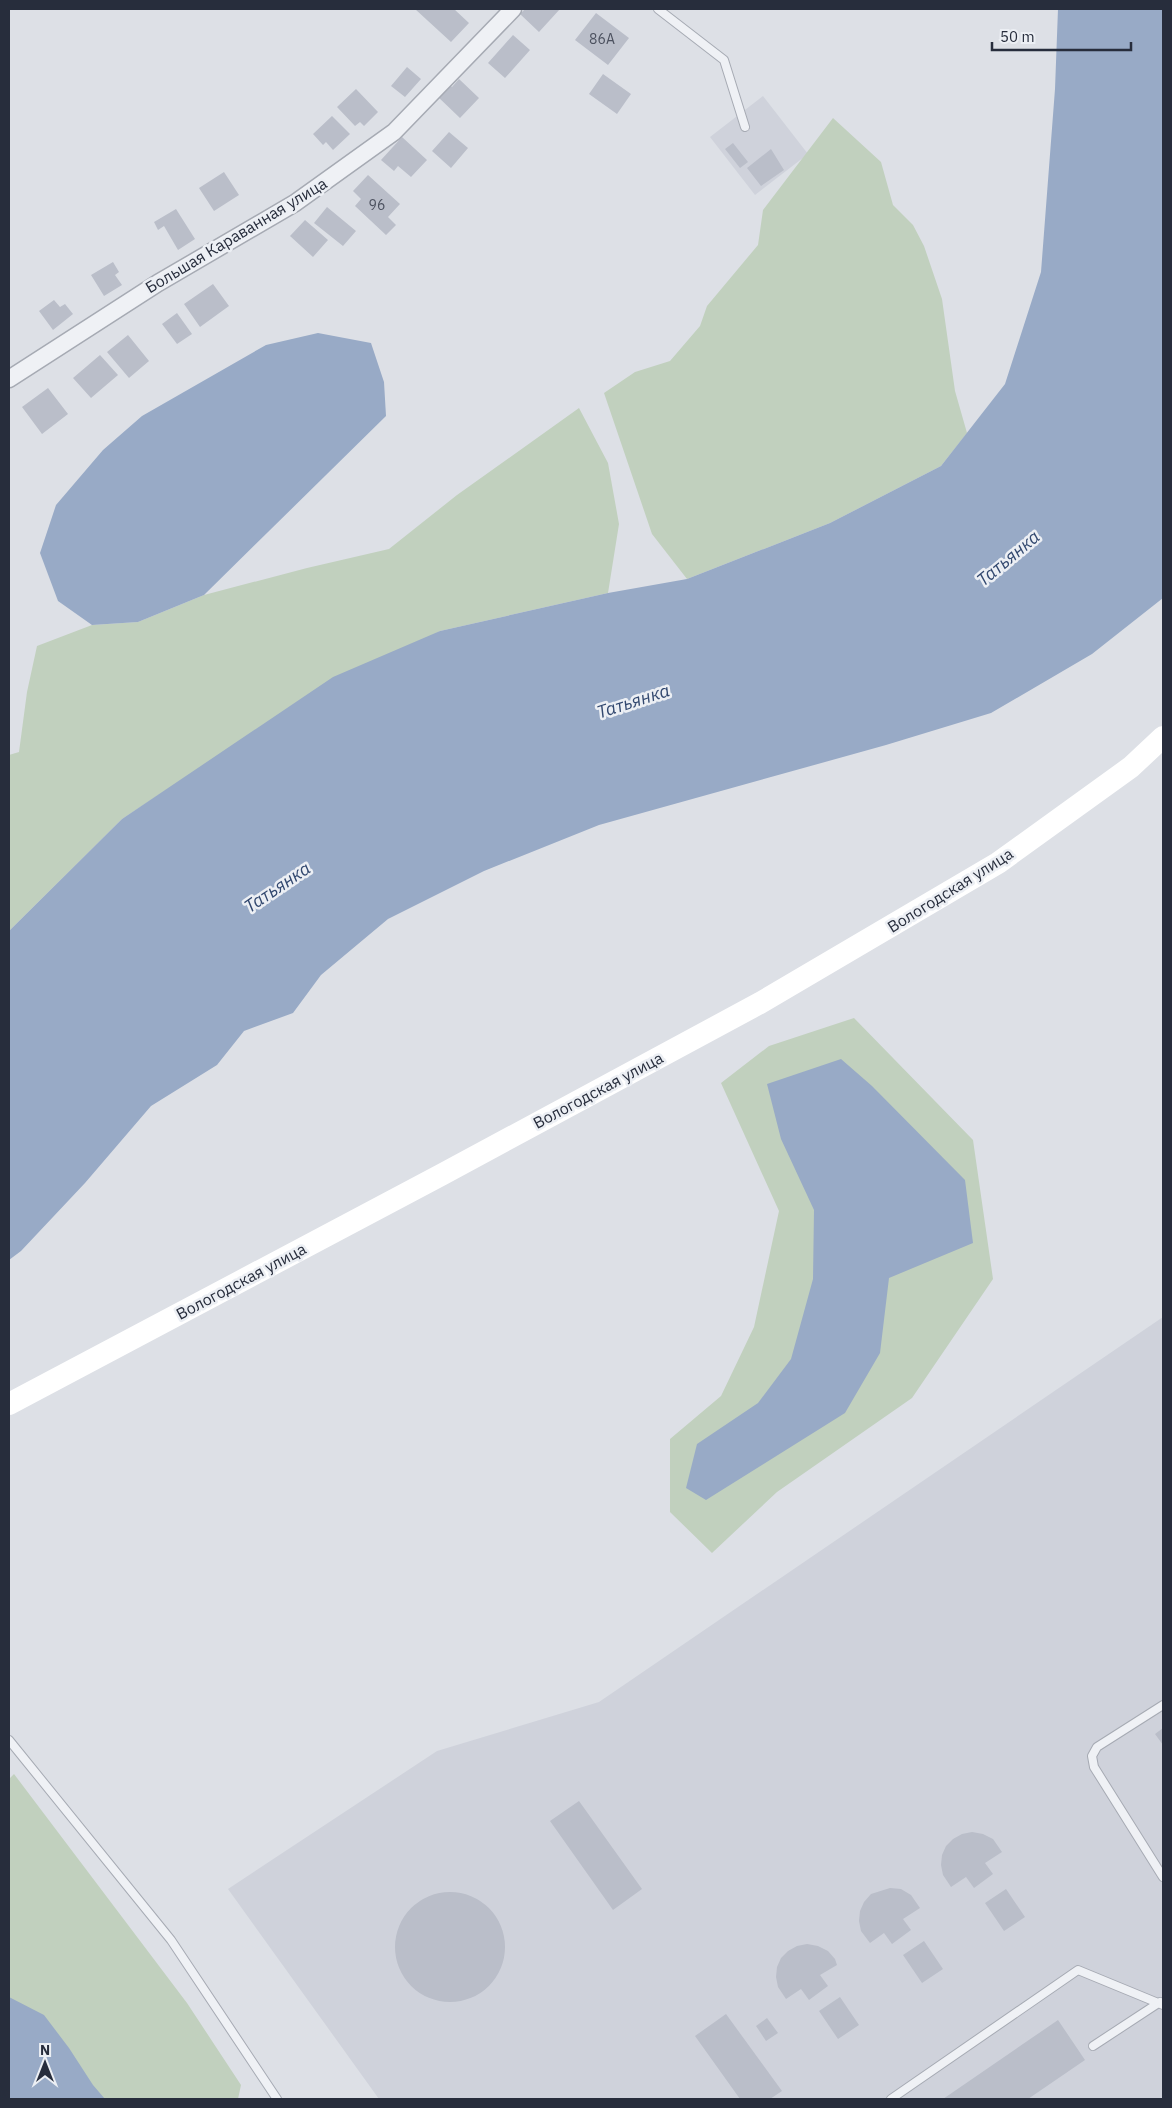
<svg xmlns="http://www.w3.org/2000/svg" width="1172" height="2108" viewBox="0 0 1172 2108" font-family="'IBM Plex Sans',sans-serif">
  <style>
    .built { fill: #cfd2db }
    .green { fill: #c1d0be }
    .water { fill: #98aac6 }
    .building { fill: #babec9 }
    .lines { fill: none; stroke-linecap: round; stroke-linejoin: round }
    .service-casing { stroke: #a6aab3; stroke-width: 10 }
    .minor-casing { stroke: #a6aab3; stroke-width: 19 }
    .service { stroke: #eff1f5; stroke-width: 8 }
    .minor { stroke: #eff1f5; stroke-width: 16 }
    .secondary { stroke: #fff; stroke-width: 22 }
    .labels { text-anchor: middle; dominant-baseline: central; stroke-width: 5; stroke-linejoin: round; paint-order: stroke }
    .number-label { font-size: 14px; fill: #4c515f }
    .street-label { font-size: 16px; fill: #272d3c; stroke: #eceff4 }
    .water-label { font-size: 18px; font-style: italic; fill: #32486f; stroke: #eceff4 }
  </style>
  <rect width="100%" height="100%" fill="#dde0e6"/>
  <path class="built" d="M763 96 808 154 755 195 710 137Z
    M1163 1317V2099H379L228 1889 437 1751 599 1702Z"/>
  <path class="green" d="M833 118 881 162 893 205 913 225 924 246 942 299 955 391 967 433 941 466 830 523 687 579 652 534 604 393 635 372 670 361 700 326 707 306 758 245 763 210Z
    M579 408 608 463 619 524 608 593 440 631 221 754 122 819 9 931V755L19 752 27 692 37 646 92 625 138 622 204 595 307 568 389 549 457 495Z
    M854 1018 973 1140 993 1279 912 1398 777 1492 712 1553 670 1512V1439L721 1396 754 1327 779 1211 721 1083 769 1046Z
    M14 1774 187 2003 241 2085 238 2099H9V1779Z"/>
  <path class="water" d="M1058 9H1163V598L1092 654 991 713 886 745 599 825 484 871 388 919 321 975 293 1013 244 1031 217 1065 151 1106 85 1183 21 1251 9 1260V931L122 819 333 677 440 631 608 593 687 579 830 523 941 466 1005 384 1041 272 1055 89Z
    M318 333 371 343 384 382 386 416 204 595 138 622 92 625 58 601 40 553 56 505 103 450 142 416 266 345Z
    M841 1059 872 1086 965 1180 973 1243 889 1278 880 1353 845 1413 706 1500 686 1488 697 1444 758 1403 791 1359 813 1279 814 1210 781 1139 767 1084Z
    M9 1997 44 2015 69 2048 93 2085 105 2099H9Z"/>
  <path class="building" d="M415 9H454L469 23 451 42Z
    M525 9H560L539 32 520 14Z
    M596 13 629 38 608 65 575 40Z
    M513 35 530 50 505 78 488 63Z
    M407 67 421 79 405 97 391 86Z
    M603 74 631 94 617 114 589 94Z
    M459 79 479 98 460 118 436 95 447 83 452 87Z
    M356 89 378 112 364 126 360 122 355 126 337 107Z
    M332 116 350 134 333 150 326 142 323 145 313 134Z
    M449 132 468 148 451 168 432 151Z
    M402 137 427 160 411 177 398 166 394 171 381 160Z
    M733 143 748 162 740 168 725 149Z
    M771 149 784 170 761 186 747 168Z
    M224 172 239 195 214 211 199 188Z
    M368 175 400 204 388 217 396 225 386 235 355 206 361 199 353 191Z
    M327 207 356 231 343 246 314 223Z
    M176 209 195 239 178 250 164 226 158 230 154 222Z
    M305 220 328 240 313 257 290 236Z
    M113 262 119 272 115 275 122 285 104 296 91 275Z
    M213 284 229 306 200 327 184 304Z
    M54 300 60 307 65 304 73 314 53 330 39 311Z
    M177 313 192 334 177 344 162 324Z
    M128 335 149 361 129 378 107 352Z
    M100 355 118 375 91 398 73 378Z
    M48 388 68 414 42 434 22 407Z
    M1163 1728V1745L1155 1734Z
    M579 1801 642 1889 613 1910 550 1821Z
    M972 1832 983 1834 993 1839 1002 1852 985 1863 993 1874 974 1888 966 1877 951 1887 943 1875 941 1865 942 1855 946 1846 953 1839 962 1834Z
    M890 1888 901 1889 911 1895 920 1908 903 1919 911 1930 892 1944 884 1933 870 1943 861 1931 859 1921 860 1911 864 1902 871 1894Z
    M1006 1889 1025 1917 1004 1931 985 1903Z
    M395 1947a55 55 0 1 1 110 0a55 55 0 1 1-110 0Z
    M924 1941 943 1969 922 1983 903 1955Z
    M807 1944 818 1946 828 1951 835 1959 837 1965 820 1975 828 1986 809 2000 801 1989 786 1999 778 1987 776 1977 777 1967 781 1958 788 1951 797 1946Z
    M840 1997 859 2025 838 2039 819 2011Z
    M726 2014 782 2091 770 2099H740L695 2036Z
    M767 2018 778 2033 766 2041 756 2026Z
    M1058 2020 1085 2060 1028 2099H943Z"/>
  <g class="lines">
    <defs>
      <path id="service" d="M658 9 724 60 745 127
        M1163 1705 1097 1747 1092 1756 1094 1767 1163 1877
        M9 1740 171 1940 277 2099
        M1093 2046 1160 2002
        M891 2099 1078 1970 1163 2005"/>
      <path id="minor" d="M9 379 158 283 295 203 394 132 513 9"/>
    </defs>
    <use href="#service" class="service-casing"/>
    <use href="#minor" class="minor-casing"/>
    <use href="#service" class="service"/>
    <use href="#minor" class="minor"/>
    <path class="secondary" d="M9 1404 441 1175 760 1003 998 863 1131 767 1163 737"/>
  </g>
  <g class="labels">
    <g class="number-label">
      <text x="602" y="39">86А</text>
      <text x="377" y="205">96</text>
    </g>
    <g class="street-label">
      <text transform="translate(236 235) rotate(-31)">Большая Караванная улица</text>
      <text transform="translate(950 890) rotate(-32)">Вологодская улица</text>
      <text transform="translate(598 1090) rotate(-28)">Вологодская улица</text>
      <text transform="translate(241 1281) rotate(-28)">Вологодская улица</text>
    </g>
    <g class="water-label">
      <text transform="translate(1008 558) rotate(-40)">Татьянка</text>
      <text transform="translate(633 701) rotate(-18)">Татьянка</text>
      <text transform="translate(277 887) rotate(-34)">Татьянка</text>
    </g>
  </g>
  <rect width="1172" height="2108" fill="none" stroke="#272d3c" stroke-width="20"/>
  <g transform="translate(45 2063)" stroke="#eceff4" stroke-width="4" paint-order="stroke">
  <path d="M0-4L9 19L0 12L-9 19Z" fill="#272d3c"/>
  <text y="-8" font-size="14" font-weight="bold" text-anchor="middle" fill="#272d3c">N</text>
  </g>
  <path d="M992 42v8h139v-8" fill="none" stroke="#272d3c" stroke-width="2.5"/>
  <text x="1000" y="42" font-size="15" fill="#272d3c" stroke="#eceff4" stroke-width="4" paint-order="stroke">50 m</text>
</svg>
